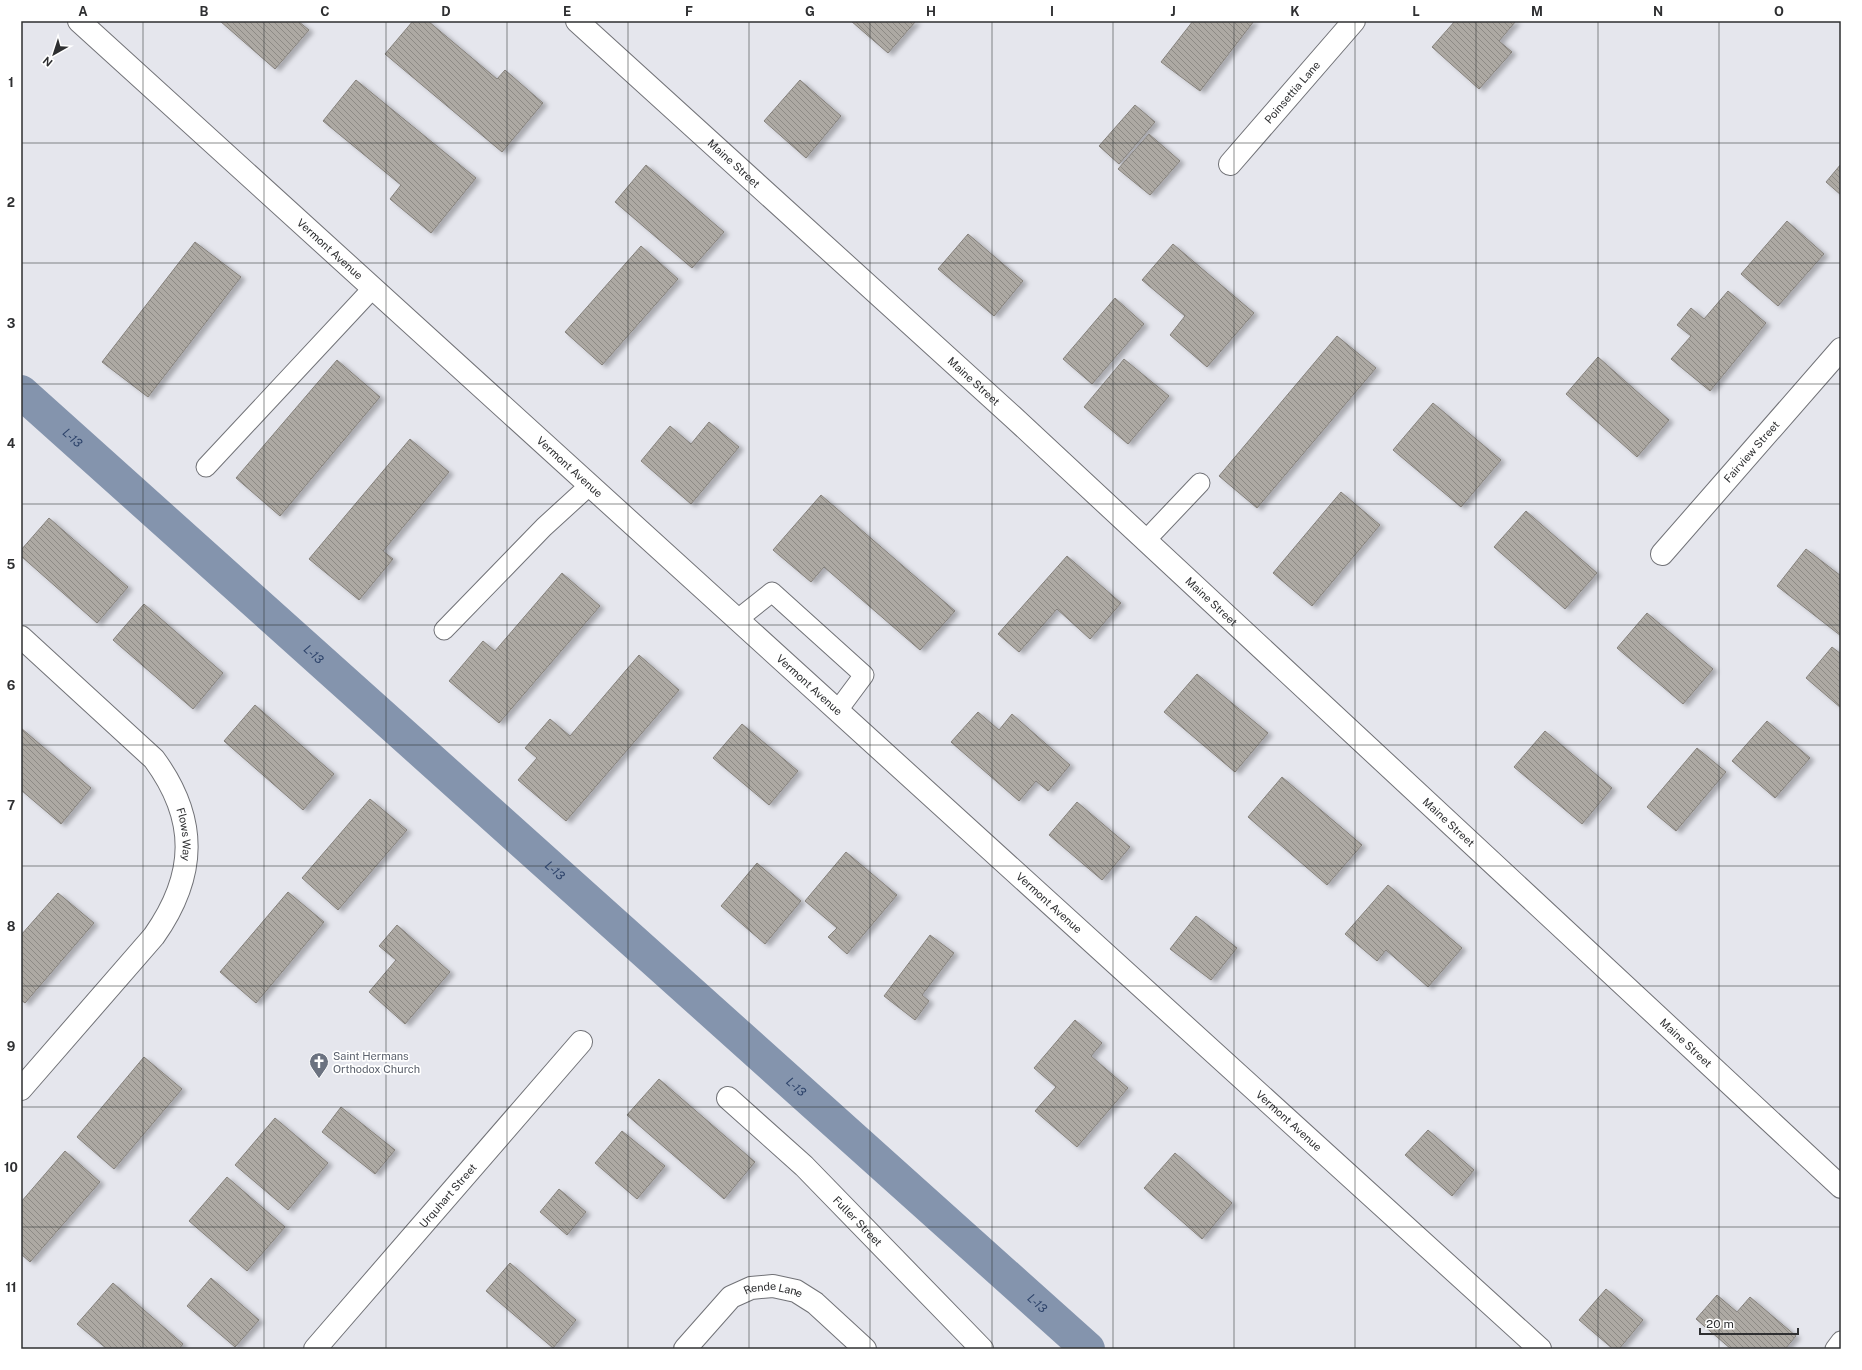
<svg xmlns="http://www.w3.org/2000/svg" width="1862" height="1370" viewBox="0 0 1862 1370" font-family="'Public Sans',sans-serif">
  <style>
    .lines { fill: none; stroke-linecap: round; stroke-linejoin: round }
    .canal { stroke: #8494ad; stroke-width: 34 }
    .building { fill: url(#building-back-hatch); stroke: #86827d; filter: url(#shadow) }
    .service-casing { stroke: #717277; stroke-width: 21 }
    .minor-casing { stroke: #717277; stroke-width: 24 }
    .service { stroke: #fff; stroke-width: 19 }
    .minor { stroke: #fff; stroke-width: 22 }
    .grid { fill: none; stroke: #2e2f31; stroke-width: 1; stroke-opacity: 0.55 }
    .labels { text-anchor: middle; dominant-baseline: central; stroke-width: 3.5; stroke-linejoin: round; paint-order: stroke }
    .street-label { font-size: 11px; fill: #2e2f31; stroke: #fff }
    .worship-label { font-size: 11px; fill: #5b616d; stroke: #fff; text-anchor: start }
    .water-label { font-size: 12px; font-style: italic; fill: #2e446b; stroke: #fff }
    .neatline { fill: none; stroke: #2e2f31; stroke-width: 1.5 }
    .grid-label { font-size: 13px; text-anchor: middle; font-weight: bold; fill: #2e2f31 }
  </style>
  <defs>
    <pattern id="building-back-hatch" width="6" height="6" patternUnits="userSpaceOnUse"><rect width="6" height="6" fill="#ada9a3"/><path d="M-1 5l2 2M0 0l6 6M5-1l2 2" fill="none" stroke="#8d8a85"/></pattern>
    <filter id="shadow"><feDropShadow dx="4.5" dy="2.5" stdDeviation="2" flood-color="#0004"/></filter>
  </defs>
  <rect width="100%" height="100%" fill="#e5e6ed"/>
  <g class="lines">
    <path class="canal" id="s1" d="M21 392 1088 1349"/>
  </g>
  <path class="building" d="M220 21H298L309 30 275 69Z
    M413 21H428L497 79 505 70 543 103 502 152 385 54Z
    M851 21H916L888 53Z
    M1193 21H1254L1200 91 1161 62Z
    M1455 21H1516L1499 41 1512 52 1479 89 1432 47Z
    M356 80 476 178 431 233 390 199 401 185 323 121Z
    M800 80 841 116 806 158 764 121Z
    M1135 105 1155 122 1119 164 1099 146Z
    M1149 134 1180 161 1150 195 1118 169Z
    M1841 164V195L1826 182Z
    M646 165 724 232 692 268 615 202Z
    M1787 221 1824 254 1778 306 1741 274Z
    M968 234 1023 281 994 316 938 269Z
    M195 242 241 277 148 397 102 362Z
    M1173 244 1254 313 1207 367 1170 335 1185 316 1142 280Z
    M641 246 678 279 602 365 565 332Z
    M1728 291 1766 323 1710 391 1671 359 1691 336 1677 325 1691 308 1704 319Z
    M1115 298 1144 324 1092 384 1063 359Z
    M1337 336 1376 368 1257 508 1219 476Z
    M1598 357 1669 420 1637 457 1566 394Z
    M1124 359 1169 396 1128 444 1084 407Z
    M337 360 380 397 280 516 236 478Z
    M1433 403 1501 460 1461 507 1393 450Z
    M709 422 739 447 691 504 641 461 670 426 691 444Z
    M410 439 449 472 383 551 393 559 359 600 309 559Z
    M1341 492 1380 525 1312 606 1273 573Z
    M821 495 955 611 920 650 824 567 811 582 773 550Z
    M1526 511 1597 573 1565 609 1494 547Z
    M49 518 128 587 97 623 21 556V550Z
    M1806 549 1841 576V636L1777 586Z
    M1067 556 1121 603 1090 639 1057 609 1019 652 998 634Z
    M562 573 600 606 499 723 449 681 483 641 495 651Z
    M144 604 223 673 193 709 113 640Z
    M1647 613 1713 669 1683 704 1617 648Z
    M1832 647 1841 654V708L1806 678Z
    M639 655 679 690 566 821 518 780 537 758 525 748 550 719 570 736Z
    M1197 674 1268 733 1235 772 1164 712Z
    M255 705 334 774 303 810 224 741Z
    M978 712 999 730 1012 714 1070 765 1048 791 1036 781 1019 801 951 742Z
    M1767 721 1810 758 1775 798 1732 761Z
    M742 724 798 771 769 805 713 758Z
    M21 728 91 788 61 824 21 790Z
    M1545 731 1612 788 1582 824 1514 767Z
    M1697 748 1726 772 1676 831 1647 807Z
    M1282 777 1362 845 1327 885 1248 817Z
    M370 799 407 830 338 910 302 878Z
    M1077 802 1130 847 1102 880 1049 835Z
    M846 852 897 895 847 954 828 937 837 928 805 901Z
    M757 863 801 901 765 944 721 906Z
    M1388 885 1462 948 1428 987 1386 950 1377 961 1345 934Z
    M288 892 324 922 256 1003 220 972Z
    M58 893 94 923 25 1003 21 1000V935Z
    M1196 916 1237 948 1211 980 1170 949Z
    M397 925 450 972 405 1024 369 992 396 960 379 946Z
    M930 935 954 953 922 995 929 1001 915 1020 884 996Z
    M1075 1020 1102 1043 1091 1056 1128 1088 1077 1147 1035 1111 1056 1087 1034 1068Z
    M144 1057 182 1089 114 1169 77 1137Z
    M659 1079 755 1162 724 1199 627 1115Z
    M341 1107 395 1150 375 1174 322 1132Z
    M275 1118 328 1163 288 1210 235 1165Z
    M1428 1130 1474 1170 1452 1196 1405 1155Z
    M622 1131 665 1166 637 1199 595 1163Z
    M65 1151 100 1182 30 1262 21 1254V1202Z
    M1175 1153 1232 1203 1202 1239 1144 1188Z
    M227 1177 285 1227 247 1271 189 1221Z
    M559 1189 586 1212 567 1235 540 1212Z
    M510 1263 576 1320 553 1348 486 1291Z
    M211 1278 259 1320 235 1347 187 1306Z
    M113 1283 183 1344 179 1349H107L77 1324Z
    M1606 1289 1643 1320 1619 1349H1613L1579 1320Z
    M1717 1295 1737 1312 1750 1297 1796 1336 1785 1349H1731L1696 1319Z"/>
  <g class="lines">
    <defs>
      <path id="service" d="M206 467 373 288
        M1145 541 1200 483
        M738 619 772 592 864 675 838 710
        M444 630 544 527 590 485
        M1835 1349 1841 1341"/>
      <g id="minor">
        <path id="s2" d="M79 21 1540 1349"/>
        <path id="s3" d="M577 21 1012 416 1841 1187"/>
        <path id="s4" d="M1230 164 1354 21"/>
        <path id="s5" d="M1662 554 1841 349"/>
        <path id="s6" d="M21 637 154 759C198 819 197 875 154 936L21 1089"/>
        <path id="s7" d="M728 1098 804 1166 982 1349"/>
        <path id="s8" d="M315 1349 581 1042"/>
        <path id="s9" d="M685 1349 731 1297 751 1288 773 1286 796 1291 815 1303 865 1349"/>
      </g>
    </defs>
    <use href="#service" class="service-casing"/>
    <use href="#minor" class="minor-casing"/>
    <use href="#service" class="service"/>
    <use href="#minor" class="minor"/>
  </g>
  <path class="grid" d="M143 21V1349M264 21V1349M386 21V1349M507 21V1349M628 21V1349M749 21V1349M870 21V1349M992 21V1349M1113 21V1349M1234 21V1349M1355 21V1349M1476 21V1349M1598 21V1349M1719 21V1349M21 143H1841M21 263H1841M21 384H1841M21 504H1841M21 625H1841M21 745H1841M21 866H1841M21 986H1841M21 1107H1841M21 1227H1841"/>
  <defs>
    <symbol id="church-pin" viewBox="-11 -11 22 30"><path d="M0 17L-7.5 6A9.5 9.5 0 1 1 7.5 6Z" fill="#6b7280" stroke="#fff"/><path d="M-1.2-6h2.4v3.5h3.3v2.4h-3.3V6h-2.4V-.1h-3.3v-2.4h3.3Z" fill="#fff"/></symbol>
  </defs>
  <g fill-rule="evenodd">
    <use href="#church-pin" x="308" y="1051" width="22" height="30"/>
  </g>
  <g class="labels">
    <g class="street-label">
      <text stroke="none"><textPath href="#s4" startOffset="95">Poinsettia Lane</textPath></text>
      <text stroke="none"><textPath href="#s3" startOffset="212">Maine Street</textPath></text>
      <text stroke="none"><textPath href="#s2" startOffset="339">Vermont Avenue</textPath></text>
      <text stroke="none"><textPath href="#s3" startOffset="536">Maine Street</textPath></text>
      <text stroke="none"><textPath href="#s5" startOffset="136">Fairview Street</textPath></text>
      <text stroke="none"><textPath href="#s2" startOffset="663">Vermont Avenue</textPath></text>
      <text stroke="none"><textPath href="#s3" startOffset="860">Maine Street</textPath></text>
      <text stroke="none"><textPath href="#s2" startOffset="987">Vermont Avenue</textPath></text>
      <text stroke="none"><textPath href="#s3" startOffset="1184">Maine Street</textPath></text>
      <text stroke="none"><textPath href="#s6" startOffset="263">Flows Way</textPath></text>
      <text stroke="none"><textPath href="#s2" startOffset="1311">Vermont Avenue</textPath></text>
      <text stroke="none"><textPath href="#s3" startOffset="1508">Maine Street</textPath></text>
      <text stroke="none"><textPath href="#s2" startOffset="1635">Vermont Avenue</textPath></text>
      <text stroke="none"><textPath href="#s8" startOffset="203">Urquhart Street</textPath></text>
      <text stroke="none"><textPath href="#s7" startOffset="179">Fuller Street</textPath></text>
      <text stroke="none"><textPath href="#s9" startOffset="114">Rende Lane</textPath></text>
    </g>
    <g class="worship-label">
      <text x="333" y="1056">Saint Hermans<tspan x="333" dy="13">Orthodox Church</tspan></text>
    </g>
    <g class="water-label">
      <text stroke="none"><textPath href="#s1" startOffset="69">L-13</textPath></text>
      <text stroke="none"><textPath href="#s1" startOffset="393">L-13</textPath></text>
      <text stroke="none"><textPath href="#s1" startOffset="717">L-13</textPath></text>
      <text stroke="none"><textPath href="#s1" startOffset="1041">L-13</textPath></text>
      <text stroke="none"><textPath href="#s1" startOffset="1365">L-13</textPath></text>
    </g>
  </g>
  <rect width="1862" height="1370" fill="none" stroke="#ffffff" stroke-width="44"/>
  <g transform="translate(54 54) rotate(219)" stroke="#ffffff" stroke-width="3" paint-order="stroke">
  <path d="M0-3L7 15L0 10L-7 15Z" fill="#2e2f31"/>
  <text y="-6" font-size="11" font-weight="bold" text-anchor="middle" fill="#2e2f31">N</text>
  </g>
  <path d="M1700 1328v6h98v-6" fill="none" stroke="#2e2f31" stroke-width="2"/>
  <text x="1706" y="1328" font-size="12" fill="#2e2f31" stroke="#ffffff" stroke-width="3" paint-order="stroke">20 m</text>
  <rect x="22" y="22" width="1818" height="1326" class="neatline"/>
  <g class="grid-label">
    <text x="83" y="16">A</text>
    <text x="204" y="16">B</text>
    <text x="325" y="16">C</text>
    <text x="446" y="16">D</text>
    <text x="567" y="16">E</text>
    <text x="689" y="16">F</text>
    <text x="810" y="16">G</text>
    <text x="931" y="16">H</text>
    <text x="1052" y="16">I</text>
    <text x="1173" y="16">J</text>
    <text x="1295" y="16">K</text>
    <text x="1416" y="16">L</text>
    <text x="1537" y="16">M</text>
    <text x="1658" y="16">N</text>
    <text x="1779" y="16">O</text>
    <text x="11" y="87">1</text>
    <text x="11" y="207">2</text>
    <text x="11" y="328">3</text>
    <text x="11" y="448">4</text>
    <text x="11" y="569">5</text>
    <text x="11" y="690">6</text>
    <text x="11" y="810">7</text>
    <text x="11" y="931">8</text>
    <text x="11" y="1051">9</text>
    <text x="11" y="1172">10</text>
    <text x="11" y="1292">11</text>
  </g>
</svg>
